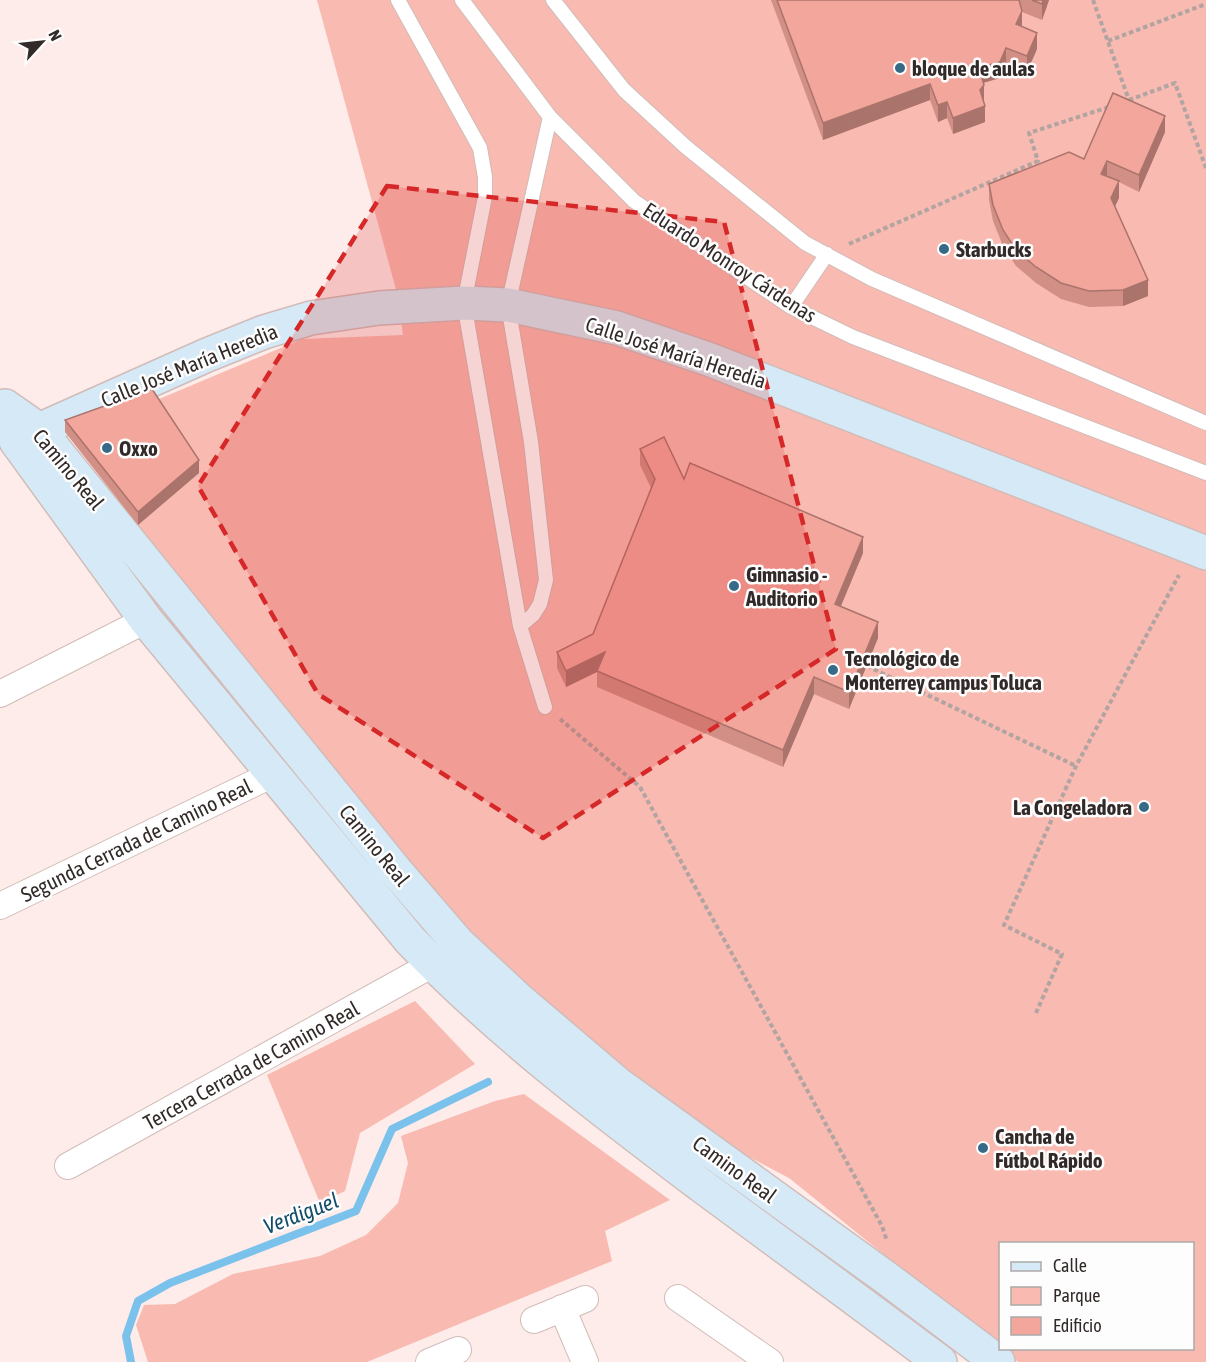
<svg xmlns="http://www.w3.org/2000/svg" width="1206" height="1362" viewBox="0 0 1206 1362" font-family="'Asap Condensed',sans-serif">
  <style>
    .green { fill: #f8bab1 }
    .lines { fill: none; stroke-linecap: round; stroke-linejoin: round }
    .stream { stroke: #7ac2ec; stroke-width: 8 }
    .service-casing { stroke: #d1bcb9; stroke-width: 16 }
    .minor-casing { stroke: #d1bcb9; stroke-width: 28 }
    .secondary-casing { stroke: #d1bcb9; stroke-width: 36 }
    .path { stroke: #b1a4a1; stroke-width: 4; stroke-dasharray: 4.5 3; stroke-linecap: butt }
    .service { stroke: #fff; stroke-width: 14 }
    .minor { stroke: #fff; stroke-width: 26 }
    .secondary { stroke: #d5eaf6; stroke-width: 33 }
    .wall { fill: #d18f85 }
    .shaded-wall { fill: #aa746c }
    .building { fill: #f3a69b; stroke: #aa746c; stroke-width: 1.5 }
    .marked { fill: #d62828; fill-opacity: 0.2; stroke: #d62828; stroke-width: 4.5; stroke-dasharray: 12 8; stroke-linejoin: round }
    .poi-dot { fill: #376a87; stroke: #fdfdfd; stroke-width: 2 }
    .labels { text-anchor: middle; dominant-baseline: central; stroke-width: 5; stroke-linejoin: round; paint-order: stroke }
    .poi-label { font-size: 21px; font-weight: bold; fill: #322a28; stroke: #fdfdfd; text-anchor: start }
    .street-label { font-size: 21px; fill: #322a28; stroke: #fdfdfd }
    .water-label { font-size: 22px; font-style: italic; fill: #154e6b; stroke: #fdfdfd }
  </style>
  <rect width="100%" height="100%" fill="#fdece9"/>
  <path class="green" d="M317 0H1206V1362H1018L1001 1349 1192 1348V1244H1000V1348L789 1178 732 1148 568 1024 443 904 138 525 199 473 152 402 302 339 403 335 398 297Z
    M415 1001 475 1064 360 1133 345 1191 320 1203 267 1075Z
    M524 1094 670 1200 605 1231 612 1261 367 1362H148L136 1325 144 1305 175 1304 233 1274 320 1256 366 1235 398 1203 408 1163 401 1136 495 1101Z"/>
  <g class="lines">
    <path class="stream" d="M131 1362 126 1336 138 1301 170 1283 356 1211 392 1129 488 1082"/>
    <defs>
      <path id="service" d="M398 0 480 148 485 177V197L464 303 520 626 545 707
        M462 0 550 117 634 201 791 307 853 337 1206 473
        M553 0 624 90 686 147 805 243 872 279 1206 423
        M791 307 827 254
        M520 626 533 615 540 604 546 580 531 442 508 305 550 117"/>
      <path id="minor" d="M0 694 146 620
        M0 906 273 774
        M68 1166 433 964
        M678 1298 770 1362
        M562 1308 585 1362
        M534 1320 585 1299
        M429 1362 458 1350"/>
      <path id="secondary" d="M5 406 38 429 395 870 458 943 518 999 618 1084 885 1277 998 1362
        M5 406 16 441 146 620 410 940C499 1033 600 1109 702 1186 781 1244 861 1303 940 1362
        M21 438 207 355 264 332 311 318 379 308 464 303 508 305 617 328 708 359 1206 553"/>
    </defs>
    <use href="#service" class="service-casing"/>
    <use href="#minor" class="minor-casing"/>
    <use href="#secondary" class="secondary-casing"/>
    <path class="path" d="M1093 0 1129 100 1125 102
      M1108 41 1206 4
      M1129 100 1175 83 1206 168
      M849 244 1038 161 1029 133 1109 107
      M867 666 1076 766
      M560 719 640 787 882 1226 887 1241
      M1036 1013 1062 954 1004 925 1076 766 1179 575"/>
    <use href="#service" class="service"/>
    <use href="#minor" class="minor"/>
    <use href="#secondary" class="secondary"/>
  </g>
  <path class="wall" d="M771 0H1049L1042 20 1022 12V27L1037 49 1027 72 1006 64 1000 78 983 83 985 122 953 134 947 118 938 122 930 100 823 140Z
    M1165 132 1139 192 1119 182V198L1115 206 1148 296 1123 306 1089 307 1061 299 1036 283 1016 266 1003 246 993 221 989 200V184L1084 159Z
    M65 420 199 473 138 525 65 432Z
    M640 449 684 479 863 553 841 606 878 638 849 709 814 694 783 767 597 687V672L566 687 557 668V652L593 634 651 488 640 465Z"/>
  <path class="shaded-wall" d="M1043 0H1049L1042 20V4Z
    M1022 11V28L1016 24Z
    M1037 33V49L1027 72V56Z
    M1006 48V64L1000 78 979 84V68Z
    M930 84V100L823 140V123Z
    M984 85V101L980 90Z
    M947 102V118L938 122V105Z
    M985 106V122L953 134V118Z
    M1165 116V132L1139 192V175Z
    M1107 161V177L1101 174Z
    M1119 181V198L1111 215V198Z
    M1148 280V296L1123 306V290Z
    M199 460V473L138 525V512Z
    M863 537V553L835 620V604Z
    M878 622V638L849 709V692Z
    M605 652V668L566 687V671Z
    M814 677V694L783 767V750Z"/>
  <path class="building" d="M777 0H1019L1022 11 1016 24 1037 33 1027 56 1006 48 1000 62 979 68 984 85 980 90 985 106 953 118 947 102 938 105 930 84 823 123Z
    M1032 0H1043L1042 4Z
    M1113 93 1165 116 1139 175 1107 161 1101 174 1119 181 1111 198 1148 280 1123 290 1089 291 1061 283 1036 267 1016 250 1003 230 993 205 989 184 1069 152 1084 159Z
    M152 389 199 460 138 512 65 420Z
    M664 437 684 479 690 463 863 537 835 604 878 622 849 692 814 677 783 750 597 671 605 652 566 671 557 652 593 634 655 479 640 449Z"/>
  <path class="marked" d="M387 186 724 222 836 649 543 838 318 694 198 486Z"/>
  <g class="poi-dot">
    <circle cx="900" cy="68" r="6"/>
    <circle cx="944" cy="249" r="6"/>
    <circle cx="107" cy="448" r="6"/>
    <circle cx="734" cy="586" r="6"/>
    <circle cx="833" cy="670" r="6"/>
    <circle cx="1144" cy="807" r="6"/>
    <circle cx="983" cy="1148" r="6"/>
  </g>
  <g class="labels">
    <g class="poi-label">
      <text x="912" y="68">bloque de aulas</text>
      <text x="956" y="249">Starbucks</text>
      <text x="119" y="448">Oxxo</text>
      <text x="746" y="574">Gimnasio -<tspan x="746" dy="24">Auditorio</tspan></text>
      <text x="845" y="658">Tecnológico de<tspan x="845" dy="24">Monterrey campus Toluca</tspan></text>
      <text x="1132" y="807" text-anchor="end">La Congeladora</text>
      <text x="995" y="1136">Cancha de<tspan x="995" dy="24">Fútbol Rápido</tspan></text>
    </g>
    <g class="street-label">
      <text transform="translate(730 262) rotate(33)">Eduardo Monroy Cárdenas</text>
      <text transform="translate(676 352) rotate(18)">Calle José María Heredia</text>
      <text transform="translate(189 365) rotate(-22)">Calle José María Heredia</text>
      <text transform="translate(69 469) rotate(50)">Camino Real</text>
      <text transform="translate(136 840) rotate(-26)">Segunda Cerrada de Camino Real</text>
      <text transform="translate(375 845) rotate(51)">Camino Real</text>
      <text transform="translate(251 1065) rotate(-29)">Tercera Cerrada de Camino Real</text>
      <text transform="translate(735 1169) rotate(36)">Camino Real</text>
    </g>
    <g class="water-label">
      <text transform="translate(301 1213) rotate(-21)">Verdiguel</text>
    </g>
  </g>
  <rect x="999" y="1242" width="195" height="108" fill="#fdfdfd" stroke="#aca9a8" stroke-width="1.5"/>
  <rect x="1011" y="1262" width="30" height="9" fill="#d5eaf6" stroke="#aca9a8" stroke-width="1.5"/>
  <text x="1053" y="1272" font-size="18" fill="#322a28">Calle</text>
  <rect x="1011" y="1287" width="30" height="18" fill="#f8bab1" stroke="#aca9a8" stroke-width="1.5"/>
  <text x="1053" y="1302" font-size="18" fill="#322a28">Parque</text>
  <rect x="1011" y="1317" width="30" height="18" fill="#f3a69b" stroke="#aca9a8" stroke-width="1.5"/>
  <text x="1053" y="1332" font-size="18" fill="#322a28">Edificio</text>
  <g transform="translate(42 42) rotate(63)" stroke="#fdfdfd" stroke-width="4.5" paint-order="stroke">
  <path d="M0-4.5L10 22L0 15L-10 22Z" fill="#322a28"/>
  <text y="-9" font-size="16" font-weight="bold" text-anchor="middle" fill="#322a28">N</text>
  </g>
</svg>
